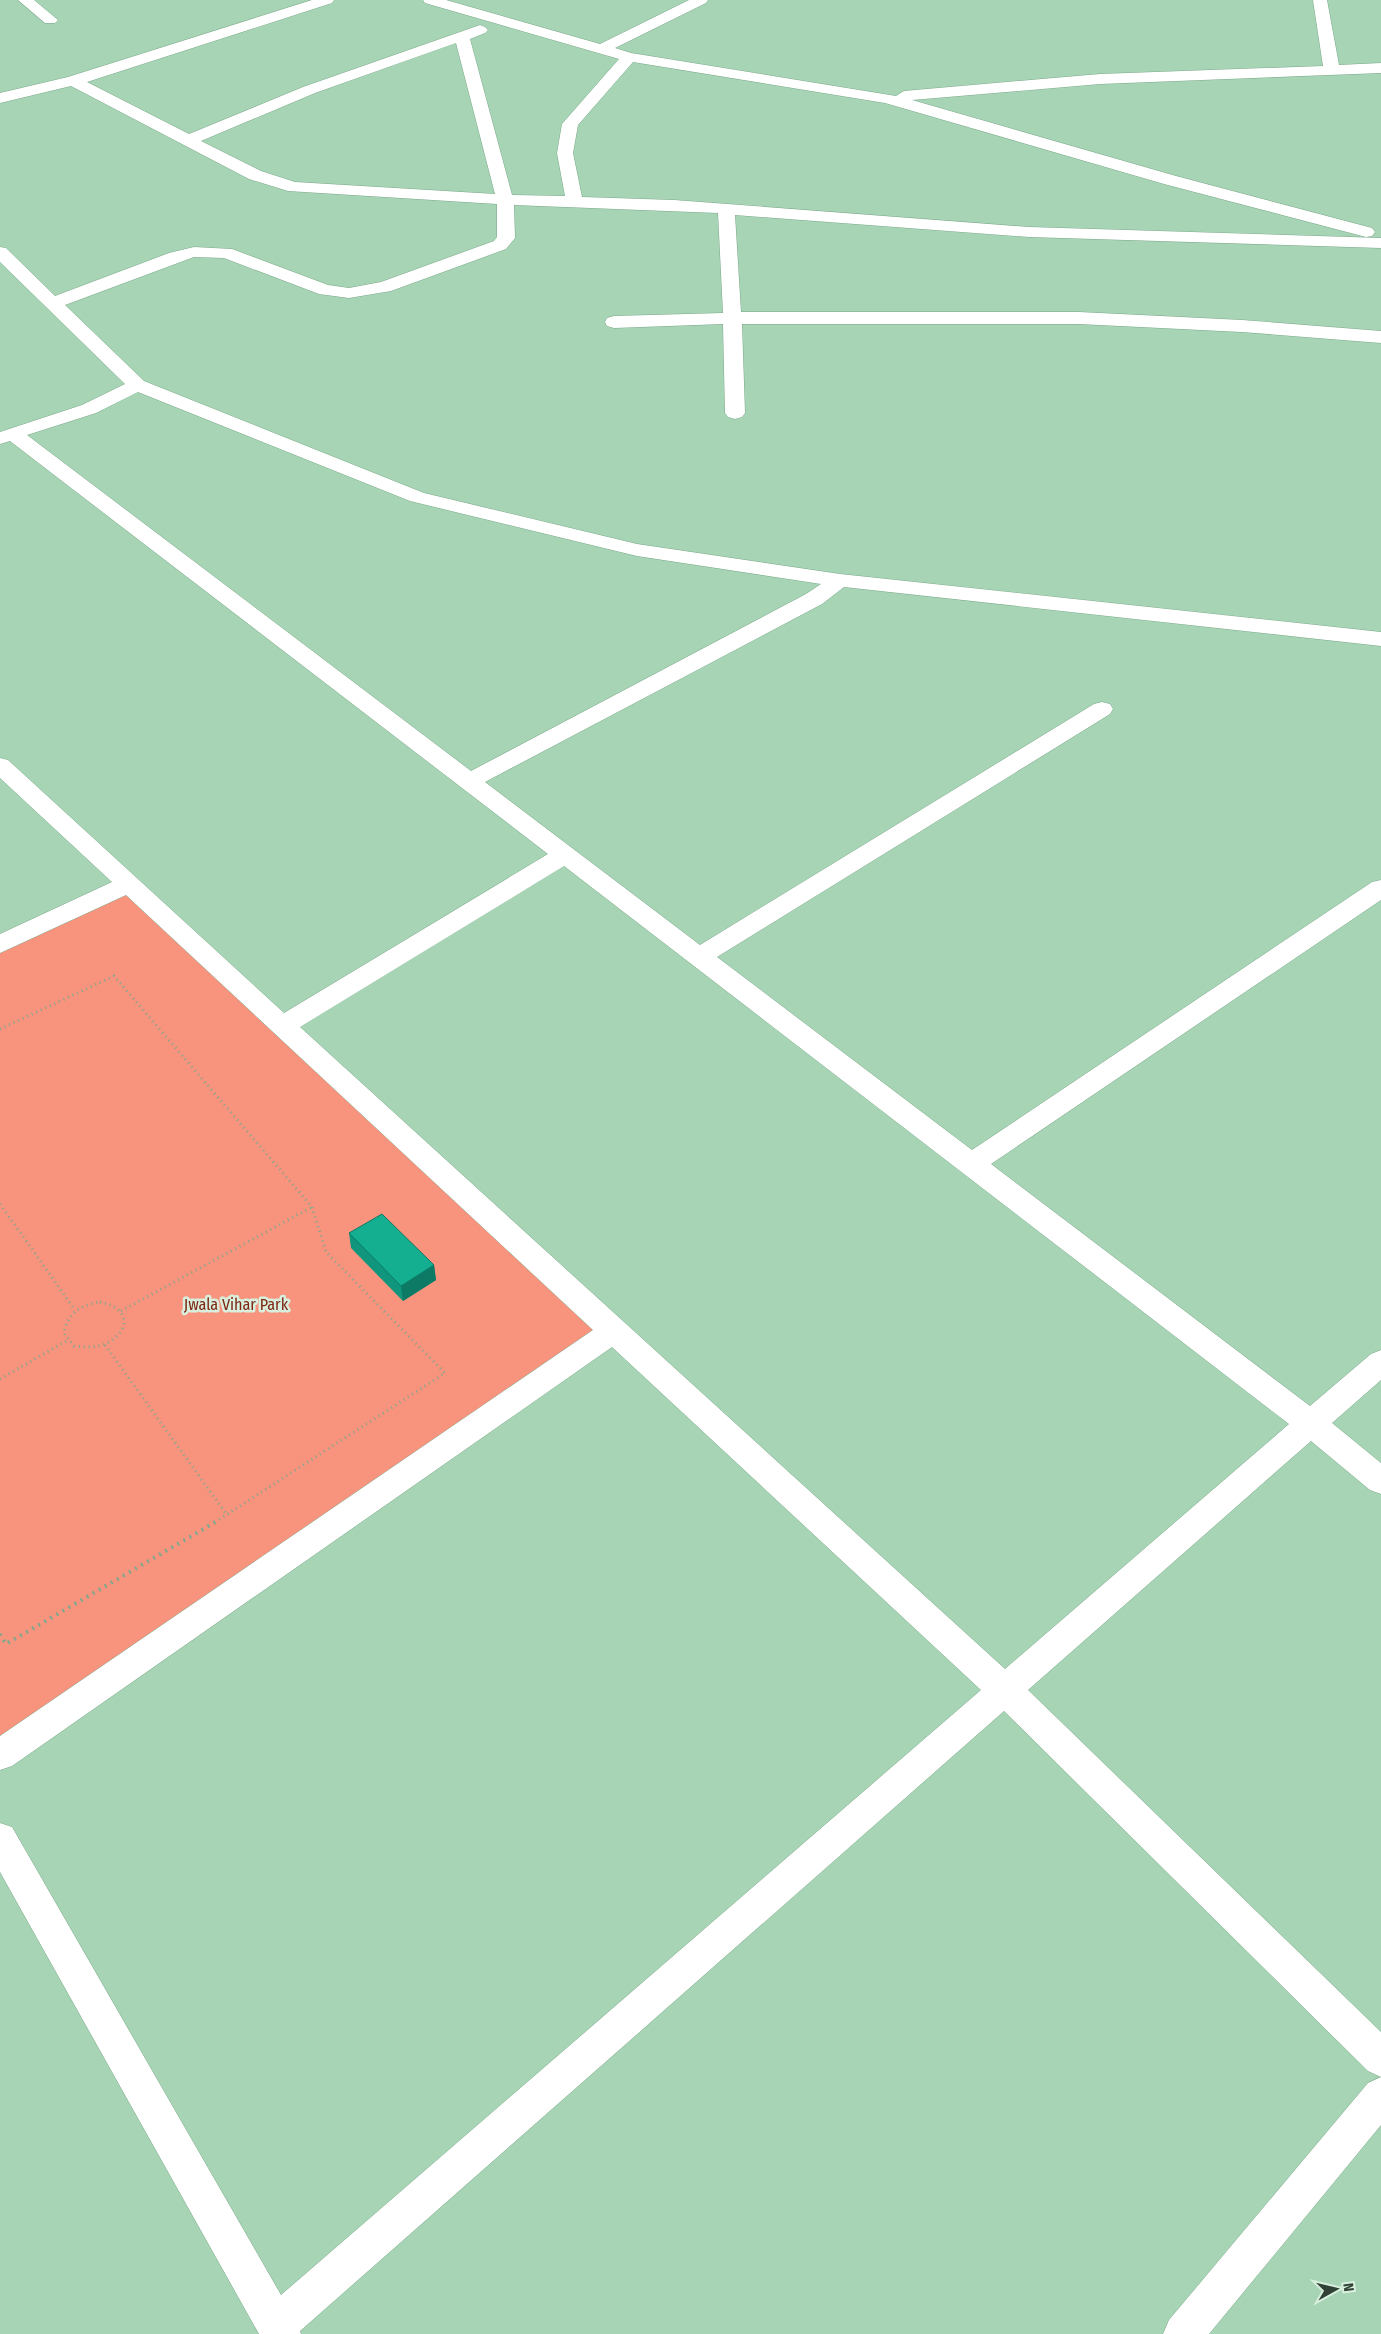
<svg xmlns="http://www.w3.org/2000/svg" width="1381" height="2334" viewBox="0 0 1381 2334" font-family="'Fira Sans Condensed',sans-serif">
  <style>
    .green { fill: #f8947d }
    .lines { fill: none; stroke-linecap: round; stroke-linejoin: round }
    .street-casing { stroke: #7ca98a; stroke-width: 1 }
    .path-far1 { stroke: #81a78d; stroke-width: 3; stroke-dasharray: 1 4; stroke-linecap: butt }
    .path { stroke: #81a78d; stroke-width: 4; stroke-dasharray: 2 5; stroke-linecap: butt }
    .street { fill: #fff; fill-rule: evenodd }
    .wall { fill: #10967c }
    .shaded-wall { fill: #0d7a65 }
    .building { fill: #13af90; stroke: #0d7a65 }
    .labels { text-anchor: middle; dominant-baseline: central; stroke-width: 5; stroke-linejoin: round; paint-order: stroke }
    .park-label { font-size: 16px; fill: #7e2714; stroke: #d8efde }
  </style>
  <rect width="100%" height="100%" fill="#a6d4b4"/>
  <path class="green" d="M130 883 612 1331 0 1755V944Z"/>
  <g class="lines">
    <defs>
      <path id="street" d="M18 0H34L58 20 55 23H45Z
        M312 0H334L332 3 87 82 189 134 303 87 480 25 485 27 488 30 485 33 470 39 512 195 565 196 557 153 562 124 619 59 425 3 423 0H446L600 44 689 0H708L706 3 615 48 631 53 896 96 904 91 1100 74 1323 66 1313 0H1327L1339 65 1381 63V73L1100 84 912 100 1176 176 1372 228 1375 232 1372 236 1366 237 1164 184 885 103 633 62 578 125 573 153 582 197 674 200 1029 227 1381 238V248L1029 237 735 215 741 312H1079L1242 320 1381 331V343L1242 332 1079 324H742L745 413 742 417 735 419 728 417 725 413 723 324 614 328 607 326 605 322 607 318 614 316 723 313 718 213 514 205 515 238 506 249 391 291 349 298 319 294 224 258 194 257 65 305 144 381 424 493 637 544 840 574 1381 632V646L844 587 822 604 485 782 700 945 1094 704 1102 702 1110 704 1113 709 1110 714 717 957 972 1150 1372 882 1381 880V900L991 1164 1310 1406 1371 1354 1381 1350V1380L1332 1423 1381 1463V1494L1370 1490 1311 1441 1028 1690 1381 2032V2077L1368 2071 1004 1711 300 2331 301 2334H259L0 1872V1823L12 1827 281 2295 981 1690 612 1347 12 1766 0 1770V1736L593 1330 126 895 0 953V934L112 882 0 778V758L8 760 284 1013 548 854 10 441 0 444V432L82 405 125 384 0 262V247L6 248 55 296 169 253 194 247 232 249 328 285 349 288 381 282 494 241 497 237V204L288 191 249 179 71 86 0 103V93L68 77ZM456 43 495 194 295 182 261 171 201 141 315 93ZM138 392 410 501 637 556 821 584 806 594 471 771 27 435 96 413ZM564 866 1289 1424 1005 1669 300 1027Z
        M1381 2077V2125L1209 2334H1163L1169 2320 1368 2083Z"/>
    </defs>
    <use href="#street" class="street-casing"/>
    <path class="path-far1" d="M0 1029 114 976 312 1207 326 1252 445 1373 217 1521
      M0 1204 75 1310
      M100 1302C108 1304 116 1306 121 1313 131 1326 114 1342 102 1345 92 1348 84 1347 74 1346L64 1333C67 1313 81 1305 100 1302Z
      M121 1311 312 1207
      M105 1345 227 1515
      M0 1379 68 1340"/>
    <path class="path" d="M0 1634 6 1644 219 1520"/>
    <use href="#street" class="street"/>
  </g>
  <path class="wall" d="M349 1233 434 1265 436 1280 403 1301 351 1248Z"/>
  <path class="shaded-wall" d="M434 1265 436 1280 403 1301 401 1286Z"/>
  <path class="building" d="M382 1214 434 1265 401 1286 349 1233Z"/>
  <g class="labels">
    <g class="park-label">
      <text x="236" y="1304">Jwala Vihar Park</text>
    </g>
  </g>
  <g transform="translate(1336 2289) rotate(82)" stroke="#d8efde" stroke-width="4" paint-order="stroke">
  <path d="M0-4L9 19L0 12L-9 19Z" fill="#2f4235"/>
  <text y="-8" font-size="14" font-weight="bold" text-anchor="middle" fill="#2f4235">N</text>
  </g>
</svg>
